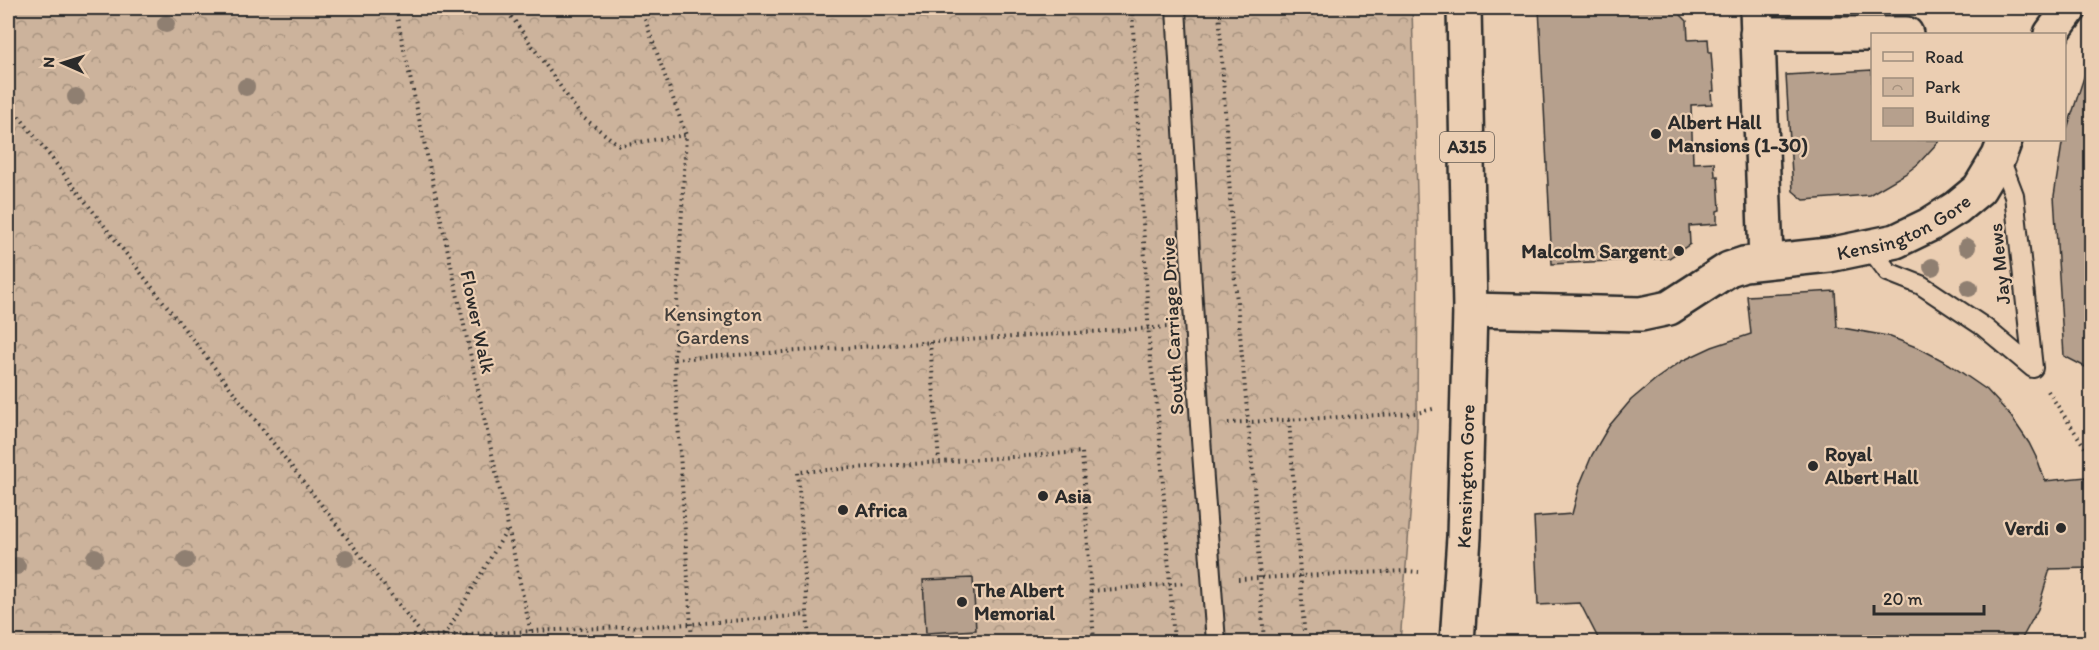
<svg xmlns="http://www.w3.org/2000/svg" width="2099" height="650" viewBox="0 0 2099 650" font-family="Itim,sans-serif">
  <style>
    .park { fill: url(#park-crowns); stroke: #7c6f64; stroke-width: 1.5 }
    .building { fill: #b6a08d; stroke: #2b2b2b; stroke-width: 1.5 }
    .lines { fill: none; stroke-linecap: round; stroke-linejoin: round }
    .service-casing { stroke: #2b2b2b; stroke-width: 22 }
    .minor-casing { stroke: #2b2b2b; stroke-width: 38 }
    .primary-casing { stroke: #2b2b2b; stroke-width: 38 }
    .path { stroke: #2b2b2b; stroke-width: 4; stroke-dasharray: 1.5 4.5; stroke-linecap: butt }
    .service { stroke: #ebceb2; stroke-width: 18 }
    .minor { stroke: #ebceb2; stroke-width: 33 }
    .primary { stroke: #ebceb2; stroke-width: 33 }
    .tree { fill: #8f7f71 }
    .poi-dot { fill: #2b2b2b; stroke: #ebceb2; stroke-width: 2 }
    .labels { text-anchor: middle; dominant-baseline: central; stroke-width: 4.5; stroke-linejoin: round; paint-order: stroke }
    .shield { fill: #ebceb2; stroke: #655c54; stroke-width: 1.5 }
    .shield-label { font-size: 18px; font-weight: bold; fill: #2b2b2b }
    .poi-label { font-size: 20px; font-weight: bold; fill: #2b2b2b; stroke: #ebceb2; text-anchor: start }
    .street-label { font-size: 20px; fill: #2b2b2b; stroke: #ebceb2 }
    .park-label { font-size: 20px; fill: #433f3c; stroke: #ebceb2 }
  </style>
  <defs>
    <pattern id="park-crowns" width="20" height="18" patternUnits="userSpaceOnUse" patternTransform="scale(1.5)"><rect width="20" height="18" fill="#ccb39c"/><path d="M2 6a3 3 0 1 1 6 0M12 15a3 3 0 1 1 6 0" fill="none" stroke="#a6927f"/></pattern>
  </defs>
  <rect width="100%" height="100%" fill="#ebceb2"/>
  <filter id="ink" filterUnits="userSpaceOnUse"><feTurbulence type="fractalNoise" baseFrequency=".0167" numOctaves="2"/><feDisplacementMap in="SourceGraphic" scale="12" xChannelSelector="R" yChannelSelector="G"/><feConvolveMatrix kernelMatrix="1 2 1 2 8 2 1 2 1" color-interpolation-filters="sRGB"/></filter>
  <g filter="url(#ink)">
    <path class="park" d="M8 8H1412L1418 232 1417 427 1400 642H8Z"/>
    <path class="building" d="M1539 8H1681V15L1687 21 1688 40 1708 39 1709 52H1711L1714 91H1711L1712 104 1691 105 1693 163 1714 162 1715 176H1718L1720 210 1717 211V224L1689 226 1690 244 1669 258 1552 264Z
      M1872 70V140H1940L1918 164 1905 174 1869 195 1804 200 1793 191 1786 75Z
      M2086 71 2091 72V370L2064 356 2054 196 2062 144Z
      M1835 291 1837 327 1888 336 1921 349 1949 364 1987 390 2010 415 2029 443 2038 461 2045 481 2086 477 2090 568 2050 569 2038 609 2020 642H1600L1580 603 1538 605 1534 517 1572 514 1580 484 1592 455 1609 426 1631 400 1656 379 1682 361 1712 347 1751 334 1747 296Z
      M973 578 976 630 926 633 923 580Z"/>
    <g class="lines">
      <defs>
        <path id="service" d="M1176 8 1200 425 1216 642
          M1870 248 1888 272 1921 285 1984 327 2033 368 2014 195 1999 156"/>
        <g id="minor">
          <path d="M1757 8 1766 260"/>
          <path d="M1757 34H1906"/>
          <path d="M2051 34 2070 8"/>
          <path id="s1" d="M1470 310 1641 314 1669 308 1729 269 1744 264 1829 255 1896 241 1929 225 1956 208 1979 189 1999 156 2005 140"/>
        </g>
        <g id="primary">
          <path id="s2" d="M1457 642 1464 537 1470 310 1464 8"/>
        </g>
      </defs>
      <use href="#service" class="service-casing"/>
      <use href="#minor" class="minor-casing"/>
      <use href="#primary" class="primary-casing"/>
      <path class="path" d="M395 8 533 642
        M503 8 514 20 581 116 619 145 686 135
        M641 8 686 135 674 359 692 642
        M1132 8 1150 358 1158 413 1174 642
        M1219 8 1235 280 1254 486 1264 642
        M8 102 424 637
        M930 342 939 462
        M674 359 1168 327
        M2048 391 2092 458
        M1289 420 1305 642
        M1228 423 1417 413 1433 409
        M1238 579 1405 571 1419 572
        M1091 591 1186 583
        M268 642 424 637 445 635 691 624 807 615
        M446 642 445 635 507 530
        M809 642 798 472 1082 452 1094 642
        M2088 642 2092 632"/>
      <use href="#service" class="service"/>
      <use href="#minor" class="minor"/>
      <use href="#primary" class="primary"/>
    </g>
    <g class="tree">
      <circle cx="166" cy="24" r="9"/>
      <circle cx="246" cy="87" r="9"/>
      <circle cx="76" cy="97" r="9"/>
      <circle cx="1967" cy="247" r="9"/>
      <circle cx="1932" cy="267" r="9"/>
      <circle cx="1969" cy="288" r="9"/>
      <circle cx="95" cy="557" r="9"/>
      <circle cx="346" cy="558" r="9"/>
      <circle cx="186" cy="560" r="9"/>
      <circle cx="17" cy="566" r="9"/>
    </g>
  </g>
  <g class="poi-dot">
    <circle cx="1656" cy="134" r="6"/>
    <circle cx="1679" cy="251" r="6"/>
    <circle cx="1813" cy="466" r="6"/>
    <circle cx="1043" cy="496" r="6"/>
    <circle cx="843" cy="510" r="6"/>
    <circle cx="2061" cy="528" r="6"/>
    <circle cx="962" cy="602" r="6"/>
  </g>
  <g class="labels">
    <rect class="shield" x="1440" y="132" width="54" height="30" rx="4.5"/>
    <g class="shield-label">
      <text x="1467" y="147">A315</text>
    </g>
    <g class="poi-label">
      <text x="1668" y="122">Albert Hall<tspan x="1668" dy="23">Mansions (1-30)</tspan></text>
      <text x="1667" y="251" text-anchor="end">Malcolm Sargent</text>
      <text x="1825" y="454">Royal<tspan x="1825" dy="23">Albert Hall</tspan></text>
      <text x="1055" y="496">Asia</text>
      <text x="855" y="510">Africa</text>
      <text x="2049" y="528" text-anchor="end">Verdi</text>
      <text x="974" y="590">The Albert<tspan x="974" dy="23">Memorial</tspan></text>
    </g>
    <g class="street-label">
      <text stroke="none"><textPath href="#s1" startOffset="453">Kensington Gore</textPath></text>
      <text transform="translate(1999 264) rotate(-96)">Jay Mews</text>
      <text transform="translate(478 322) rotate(78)">Flower Walk</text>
      <text transform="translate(1172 326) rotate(-93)">South Carriage Drive</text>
      <text stroke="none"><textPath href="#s2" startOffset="166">Kensington Gore</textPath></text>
    </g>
    <g class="park-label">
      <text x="713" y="314">Kensington<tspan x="713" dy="23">Gardens</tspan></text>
    </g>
  </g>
  <rect width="2099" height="650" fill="none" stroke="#ebceb2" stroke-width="30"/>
  <rect x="15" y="15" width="2069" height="620" fill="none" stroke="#2b2b2b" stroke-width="2" filter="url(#ink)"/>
  <rect x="1871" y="33" width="195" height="108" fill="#ebceb2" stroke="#9e8d7c" stroke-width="1.5"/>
  <rect x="1883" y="52" width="30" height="9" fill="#ebceb2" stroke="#9e8d7c" stroke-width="1.5"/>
  <text x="1925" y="63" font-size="18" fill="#2b2b2b">Road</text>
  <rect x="1883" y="78" width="30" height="18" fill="url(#park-crowns)" stroke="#9e8d7c" stroke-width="1.5"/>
  <text x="1925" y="93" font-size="18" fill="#2b2b2b">Park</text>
  <rect x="1883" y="108" width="30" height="18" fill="#b6a08d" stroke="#9e8d7c" stroke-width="1.5"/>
  <text x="1925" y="123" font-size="18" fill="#2b2b2b">Building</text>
  <g transform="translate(63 63) rotate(273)" stroke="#ebceb2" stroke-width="4.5" paint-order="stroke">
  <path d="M0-4.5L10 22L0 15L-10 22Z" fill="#2b2b2b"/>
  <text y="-9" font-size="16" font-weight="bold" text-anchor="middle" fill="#2b2b2b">N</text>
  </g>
  <path d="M1874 605v9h110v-9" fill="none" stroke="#2b2b2b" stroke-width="3"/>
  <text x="1883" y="605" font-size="18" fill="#2b2b2b" stroke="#ebceb2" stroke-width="4.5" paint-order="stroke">20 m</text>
</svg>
